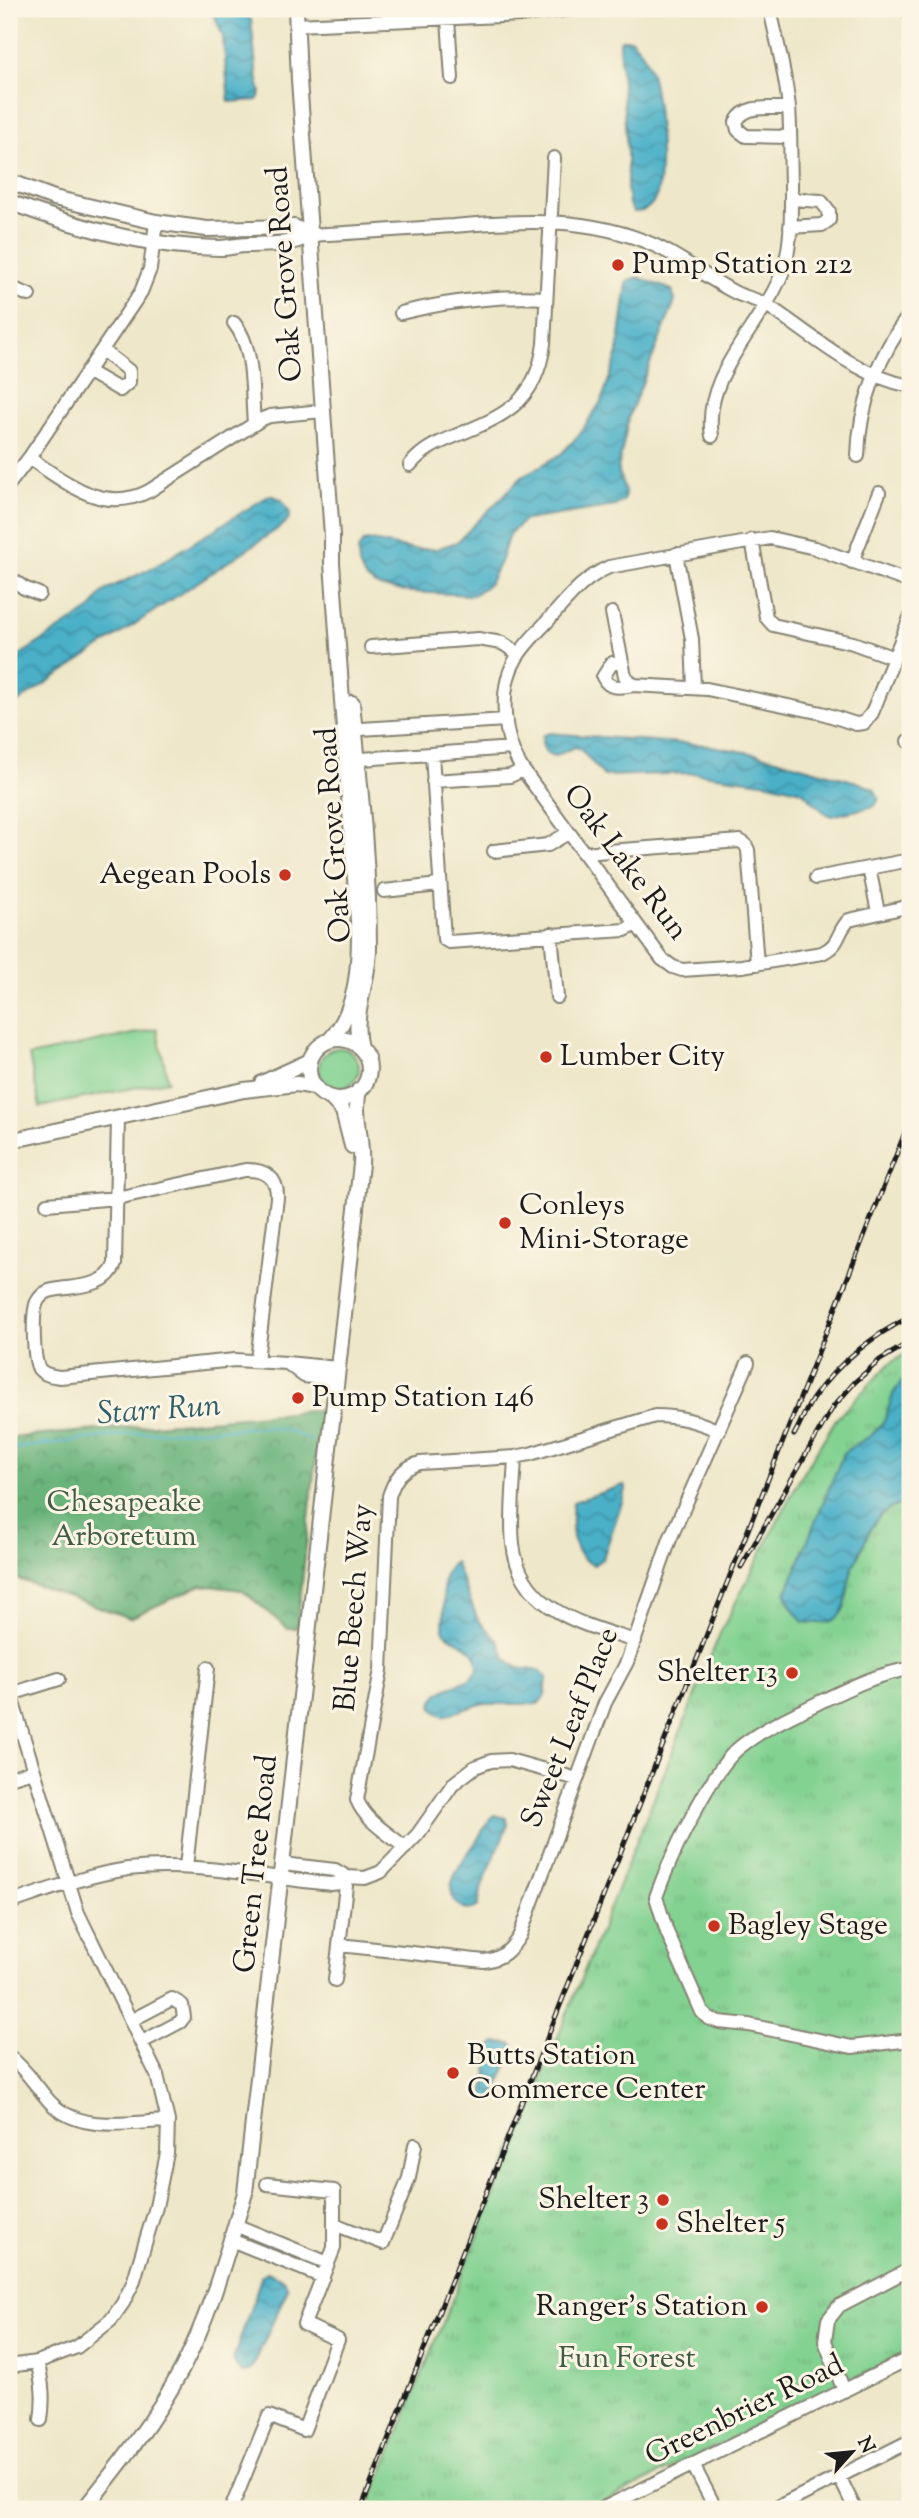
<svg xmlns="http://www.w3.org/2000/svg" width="919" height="2518" viewBox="0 0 919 2518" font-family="'Sorts Mill Goudy',serif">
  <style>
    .grass { fill: #83d292; stroke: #507757; stroke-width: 2 }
    .forest { fill: url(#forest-crowns); stroke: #43684c; stroke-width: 2 }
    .park { fill: url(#park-tufts); stroke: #507757; stroke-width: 2 }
    .water { fill: url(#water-waves); stroke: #326672; stroke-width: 2 }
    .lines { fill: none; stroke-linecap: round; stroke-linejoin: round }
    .stream { stroke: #49b0c8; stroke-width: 2.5 }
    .minor-casing { stroke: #858272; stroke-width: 16 }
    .tertiary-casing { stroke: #858272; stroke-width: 18 }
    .minor { stroke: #fff; stroke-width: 12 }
    .tertiary { stroke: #fff; stroke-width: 14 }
    .rail-casing { stroke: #1c1c1c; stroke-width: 5 }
    .rail { stroke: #fcf5e5; stroke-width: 2.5; stroke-dasharray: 8; stroke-linecap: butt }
    .poi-dot { fill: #c8321e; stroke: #fcf5e5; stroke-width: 2.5 }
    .labels { text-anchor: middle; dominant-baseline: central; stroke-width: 6; stroke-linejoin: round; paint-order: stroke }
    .poi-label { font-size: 30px; fill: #1c1c1c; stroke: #fcf5e5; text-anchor: start }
    .street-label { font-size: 30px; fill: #1c1c1c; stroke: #fcf5e5 }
    .park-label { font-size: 30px; fill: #405c45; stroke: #fcf5e5 }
    .water-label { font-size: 32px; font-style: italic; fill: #305f69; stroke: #fcf5e5 }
  </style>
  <defs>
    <pattern id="forest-crowns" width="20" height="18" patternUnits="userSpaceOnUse" patternTransform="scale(1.75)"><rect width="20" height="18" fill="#6ab47c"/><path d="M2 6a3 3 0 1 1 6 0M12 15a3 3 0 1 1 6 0" fill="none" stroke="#569265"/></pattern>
    <pattern id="park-tufts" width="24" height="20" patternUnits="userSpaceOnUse" patternTransform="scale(1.75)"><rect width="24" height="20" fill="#83d292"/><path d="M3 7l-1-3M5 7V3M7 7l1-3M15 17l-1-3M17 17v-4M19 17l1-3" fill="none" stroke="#71b47d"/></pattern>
    <pattern id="water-waves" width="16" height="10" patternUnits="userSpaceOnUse" patternTransform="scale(1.75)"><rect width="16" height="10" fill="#49b0c8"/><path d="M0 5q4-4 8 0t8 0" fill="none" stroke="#3c8ea2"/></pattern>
  </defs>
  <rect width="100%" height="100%" fill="#fcf5e5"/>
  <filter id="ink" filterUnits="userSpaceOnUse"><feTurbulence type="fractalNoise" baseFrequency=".0143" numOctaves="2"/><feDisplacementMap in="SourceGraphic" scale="14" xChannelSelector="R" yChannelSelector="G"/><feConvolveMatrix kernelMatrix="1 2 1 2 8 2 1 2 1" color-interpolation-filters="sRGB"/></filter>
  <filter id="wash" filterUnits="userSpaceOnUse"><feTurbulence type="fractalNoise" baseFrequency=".00686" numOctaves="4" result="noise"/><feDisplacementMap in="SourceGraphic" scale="28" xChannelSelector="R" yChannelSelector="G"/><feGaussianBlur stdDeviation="1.57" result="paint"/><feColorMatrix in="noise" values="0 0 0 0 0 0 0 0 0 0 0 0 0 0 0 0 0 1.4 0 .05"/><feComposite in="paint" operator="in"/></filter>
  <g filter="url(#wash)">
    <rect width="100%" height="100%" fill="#eee7c9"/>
    <path class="grass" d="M157 1029 168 1081 40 1107 29 1056Z
      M319 1068a20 20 0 1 1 40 0a20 20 0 1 1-40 0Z"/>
    <path class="forest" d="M321 1410 297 1628H287L242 1590 201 1585 130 1618 9 1576V1438Z"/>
    <path class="park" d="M910 1351V2352L588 2509H368L721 1631 800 1478 836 1419 889 1364Z"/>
    <path class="water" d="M208 9H239L251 19 257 76 261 93 257 100 229 102 223 37 215 17Z
      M622 39H631C640 47 646 58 650 70 658 95 664 169 657 194 654 204 645 213 634 212L629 205 627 188V151L619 43Z
      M637 277 672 290 675 301 629 416 618 469 625 492 624 500 615 506 525 520 509 534 501 560 489 584 473 595 411 592 380 587 365 578 359 565 358 550 363 542 372 541 411 549H436L457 542 522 477 561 454 578 436 601 402 618 353 627 282Z
      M270 495 281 499 290 513 288 520 282 526 9 708V662L91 609 102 593 112 587 154 567Z
      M549 733 706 745 762 755 860 783 874 789 879 798 875 806 832 816 825 813 802 791 769 783 695 773 604 776 582 751 575 747 555 756 547 754 542 745V736Z
      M910 1375V1503C879 1507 873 1522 862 1548 858 1557 853 1565 851 1574 846 1588 850 1609 835 1619 826 1625 813 1623 803 1622L791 1606 786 1593 844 1452 872 1435 884 1421 894 1392 904 1379Z
      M624 1485 626 1486V1490L603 1558 594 1565C569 1557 571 1524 573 1502Z
      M455 1562 478 1620 498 1641 506 1659 518 1668 541 1671 547 1678 545 1696 538 1704H481L444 1716 435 1711 432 1705C438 1680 471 1689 478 1668 478 1643 454 1645 443 1630 443 1622 444 1614 444 1606 444 1590 439 1572 455 1562Z
      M495 1815 506 1818 507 1827 482 1886 478 1906C473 1910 469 1911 463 1908 434 1892 466 1857 476 1842 483 1832 484 1823 495 1815Z
      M496 2042 511 2043 515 2047 493 2098 487 2100 484 2097 490 2047Z
      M267 2272 284 2280 288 2288 253 2367 248 2372 241 2373 233 2360 262 2275Z"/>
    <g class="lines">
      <path class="stream" d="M9 1449 137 1433 268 1427 293 1432 311 1441"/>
    </g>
  </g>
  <g filter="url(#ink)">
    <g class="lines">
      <defs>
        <path id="minor" d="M909 9 910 15
          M448 19 452 78
          M296 25 521 15 574 9
          M789 108C770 109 746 103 736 122L738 130 746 136 790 137
          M790 227 822 225 829 220V211L821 201 791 199
          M310 235C358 233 405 229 453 226 522 220 591 216 656 246 684 259 707 278 734 292 745 298 758 299 768 306 814 336 854 375 910 386
          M9 287 29 295
          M401 313C450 301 496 295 546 298
          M234 323C255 348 251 392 254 423
          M87 371 120 390 129 382V371L102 350
          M712 436C701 374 766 322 784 268 792 241 791 211 791 183 790 158 791 133 789 108 786 75 777 42 770 9
          M858 456C859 405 879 354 910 314
          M29 458C66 482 103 515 149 491L262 419 270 416 323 411
          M410 465C423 449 436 444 455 436 504 416 536 403 544 344L554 158
          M9 484 29 458 141 292 150 269 156 222
          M752 540 766 617 773 625 853 643 894 658
          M676 554 692 639 694 688
          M852 562 879 493
          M9 577 24 588 39 594
          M910 582 815 548 770 538 609 567C584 578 570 596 552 616 541 629 526 642 517 657 497 689 503 740 523 770L662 959 673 967 682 970 742 966 822 953C841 944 836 933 849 920L910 906
          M612 613 625 676 633 685 707 689 822 713 856 724 864 723 872 713 910 618
          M371 647 478 639 502 643 519 654
          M622 661 612 663 603 677C609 690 620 687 633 685
          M345 730 506 720
          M908 741H910
          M432 754 444 939 449 942 625 930 636 924
          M348 760 512 748
          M433 781 510 776 523 770
          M494 851 548 845 568 833
          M583 853 740 841 745 844 748 850 757 964
          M869 868 878 912
          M816 878 910 860
          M384 891 439 885
          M551 934 557 997
          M118 1118 115 1264C106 1290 72 1285 49 1291 44 1293 40 1296 37 1302 32 1312 33 1359 39 1369 44 1375 53 1376 60 1377L235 1360 287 1363
          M47 1204 117 1198 245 1170C264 1169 278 1177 277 1198L257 1360
          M336 1380 304 1376 287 1363 337 1368
          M515 1457C514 1485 510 1516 513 1544 520 1610 582 1624 635 1641
          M910 1669C880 1673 851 1687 824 1700 796 1714 765 1727 740 1747 710 1771 669 1860 656 1897L667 1932 702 2012 708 2018 719 2022 749 2025 852 2047 910 2040
          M9 1690 78 1913 157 2075 168 2121 167 2153 156 2207 133 2283 123 2303 111 2320 77 2347 37 2362 9 2366
          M11 1694 59 1679
          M9 1778 33 1771
          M405 1848C389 1833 366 1822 357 1800L381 1670 389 1496C395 1478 402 1468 420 1463L515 1457 530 1454 655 1416C679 1416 697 1421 719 1431
          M186 1867 208 1668
          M9 1903C48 1890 87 1875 128 1869 195 1861 265 1878 331 1884L340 1883 347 1877 335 1870 283 1864
          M340 1945 484 1961C502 1959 511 1950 520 1935L605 1703 627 1662 670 1539 748 1363
          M335 1980 347 1877 365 1878 381 1872 418 1834 453 1784 475 1767 491 1761 509 1760 577 1779
          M132 2020 172 1999 182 2005 184 2017 180 2022 142 2042
          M9 2056C26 2069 35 2085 49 2101 79 2134 128 2122 168 2121
          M267 2184 334 2191V2224
          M235 2225 328 2263
          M231 2240 323 2277
          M37 2362C43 2383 44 2399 41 2420
          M844 2391 825 2341 828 2320 839 2306 910 2269
          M693 2465 716 2509
          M839 2476 855 2509
          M231 2509 269 2416 304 2430 338 2340 304 2324 334 2248V2224L383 2243 409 2178 415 2145
          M602 2509 910 2358
          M774 2509 910 2441"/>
        <path id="tertiary" d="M296 9 299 80 332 535V563L359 934C359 971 356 1011 330 1040
          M9 181 54 198 156 222 207 229 294 227 310 235
          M9 202C75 227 149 248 220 248 229 248 238 245 247 245 270 244 289 246 310 235
          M352 703C360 784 369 866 369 948 369 982 351 1015 360 1048
          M309 1069a30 30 0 1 1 60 0a30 30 0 1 1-60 0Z
          M262 1083 310 1061
          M331 1098 343 1111 352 1146
          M9 1141 244 1090 297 1084 315 1087
          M84 2509C120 2464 155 2420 182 2369 211 2313 227 2252 245 2193L361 1164C363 1139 353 1115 359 1090"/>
      </defs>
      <use href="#minor" class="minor-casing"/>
      <use href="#tertiary" class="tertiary-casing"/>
      <use href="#minor" class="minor"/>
      <use href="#tertiary" class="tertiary"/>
      <defs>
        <path id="rail" d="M794 1435C801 1423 806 1408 814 1397 838 1363 873 1335 910 1317
          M741 1567 833 1407 855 1382 880 1360 910 1342
          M361 2509 910 1120"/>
      </defs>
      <use href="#rail" class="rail-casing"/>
      <use href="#rail" class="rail"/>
    </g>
  </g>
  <g class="poi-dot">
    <circle cx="618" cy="265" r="7"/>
    <circle cx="285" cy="875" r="7"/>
    <circle cx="546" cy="1057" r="7"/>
    <circle cx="505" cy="1223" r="7"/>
    <circle cx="298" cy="1398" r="7"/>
    <circle cx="792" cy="1673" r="7"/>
    <circle cx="714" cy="1926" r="7"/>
    <circle cx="453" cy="2073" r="7"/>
    <circle cx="663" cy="2200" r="7"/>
    <circle cx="662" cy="2224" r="7"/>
    <circle cx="762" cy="2307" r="7"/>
  </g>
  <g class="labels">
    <g class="poi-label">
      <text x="632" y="265">Pump Station 212</text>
      <text x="271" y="875" text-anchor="end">Aegean Pools</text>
      <text x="560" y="1057">Lumber City</text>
      <text x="519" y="1206">Conleys<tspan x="519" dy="34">Mini-Storage</tspan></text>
      <text x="312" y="1398">Pump Station 146</text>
      <text x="778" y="1673" text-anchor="end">Shelter 13</text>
      <text x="728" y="1926">Bagley Stage</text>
      <text x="467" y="2056">Butts Station<tspan x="467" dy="34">Commerce Center</tspan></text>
      <text x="649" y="2200" text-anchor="end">Shelter 3</text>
      <text x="676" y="2224">Shelter 5</text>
      <text x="748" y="2307" text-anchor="end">Ranger's Station</text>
    </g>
    <g class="street-label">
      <text transform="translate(286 274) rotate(-94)">Oak Grove Road</text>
      <text transform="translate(335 835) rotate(-94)">Oak Grove Road</text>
      <text transform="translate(625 863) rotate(53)">Oak Lake Run</text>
      <text transform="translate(355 1608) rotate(-85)">Blue Beech Way</text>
      <text transform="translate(571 1728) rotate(-68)">Sweet Leaf Place</text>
      <text transform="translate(257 1864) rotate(-84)">Green Tree Road</text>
      <text transform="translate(745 2411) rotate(-26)">Greenbrier Road</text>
    </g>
    <g class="park-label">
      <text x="124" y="1503">Chesapeake<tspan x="124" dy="34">Arboretum</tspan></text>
      <text x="627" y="2359">Fun Forest</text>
    </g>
    <g class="water-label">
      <text transform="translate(159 1411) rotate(-4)">Starr Run</text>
    </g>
  </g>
  <rect width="919" height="2518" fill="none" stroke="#fcf5e5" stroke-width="35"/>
  <g transform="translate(852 2452) rotate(63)" stroke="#fcf5e5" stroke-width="5" paint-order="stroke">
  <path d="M0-5L12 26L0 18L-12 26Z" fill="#1c1c1c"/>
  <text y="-10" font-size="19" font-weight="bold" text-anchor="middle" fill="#1c1c1c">N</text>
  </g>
</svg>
